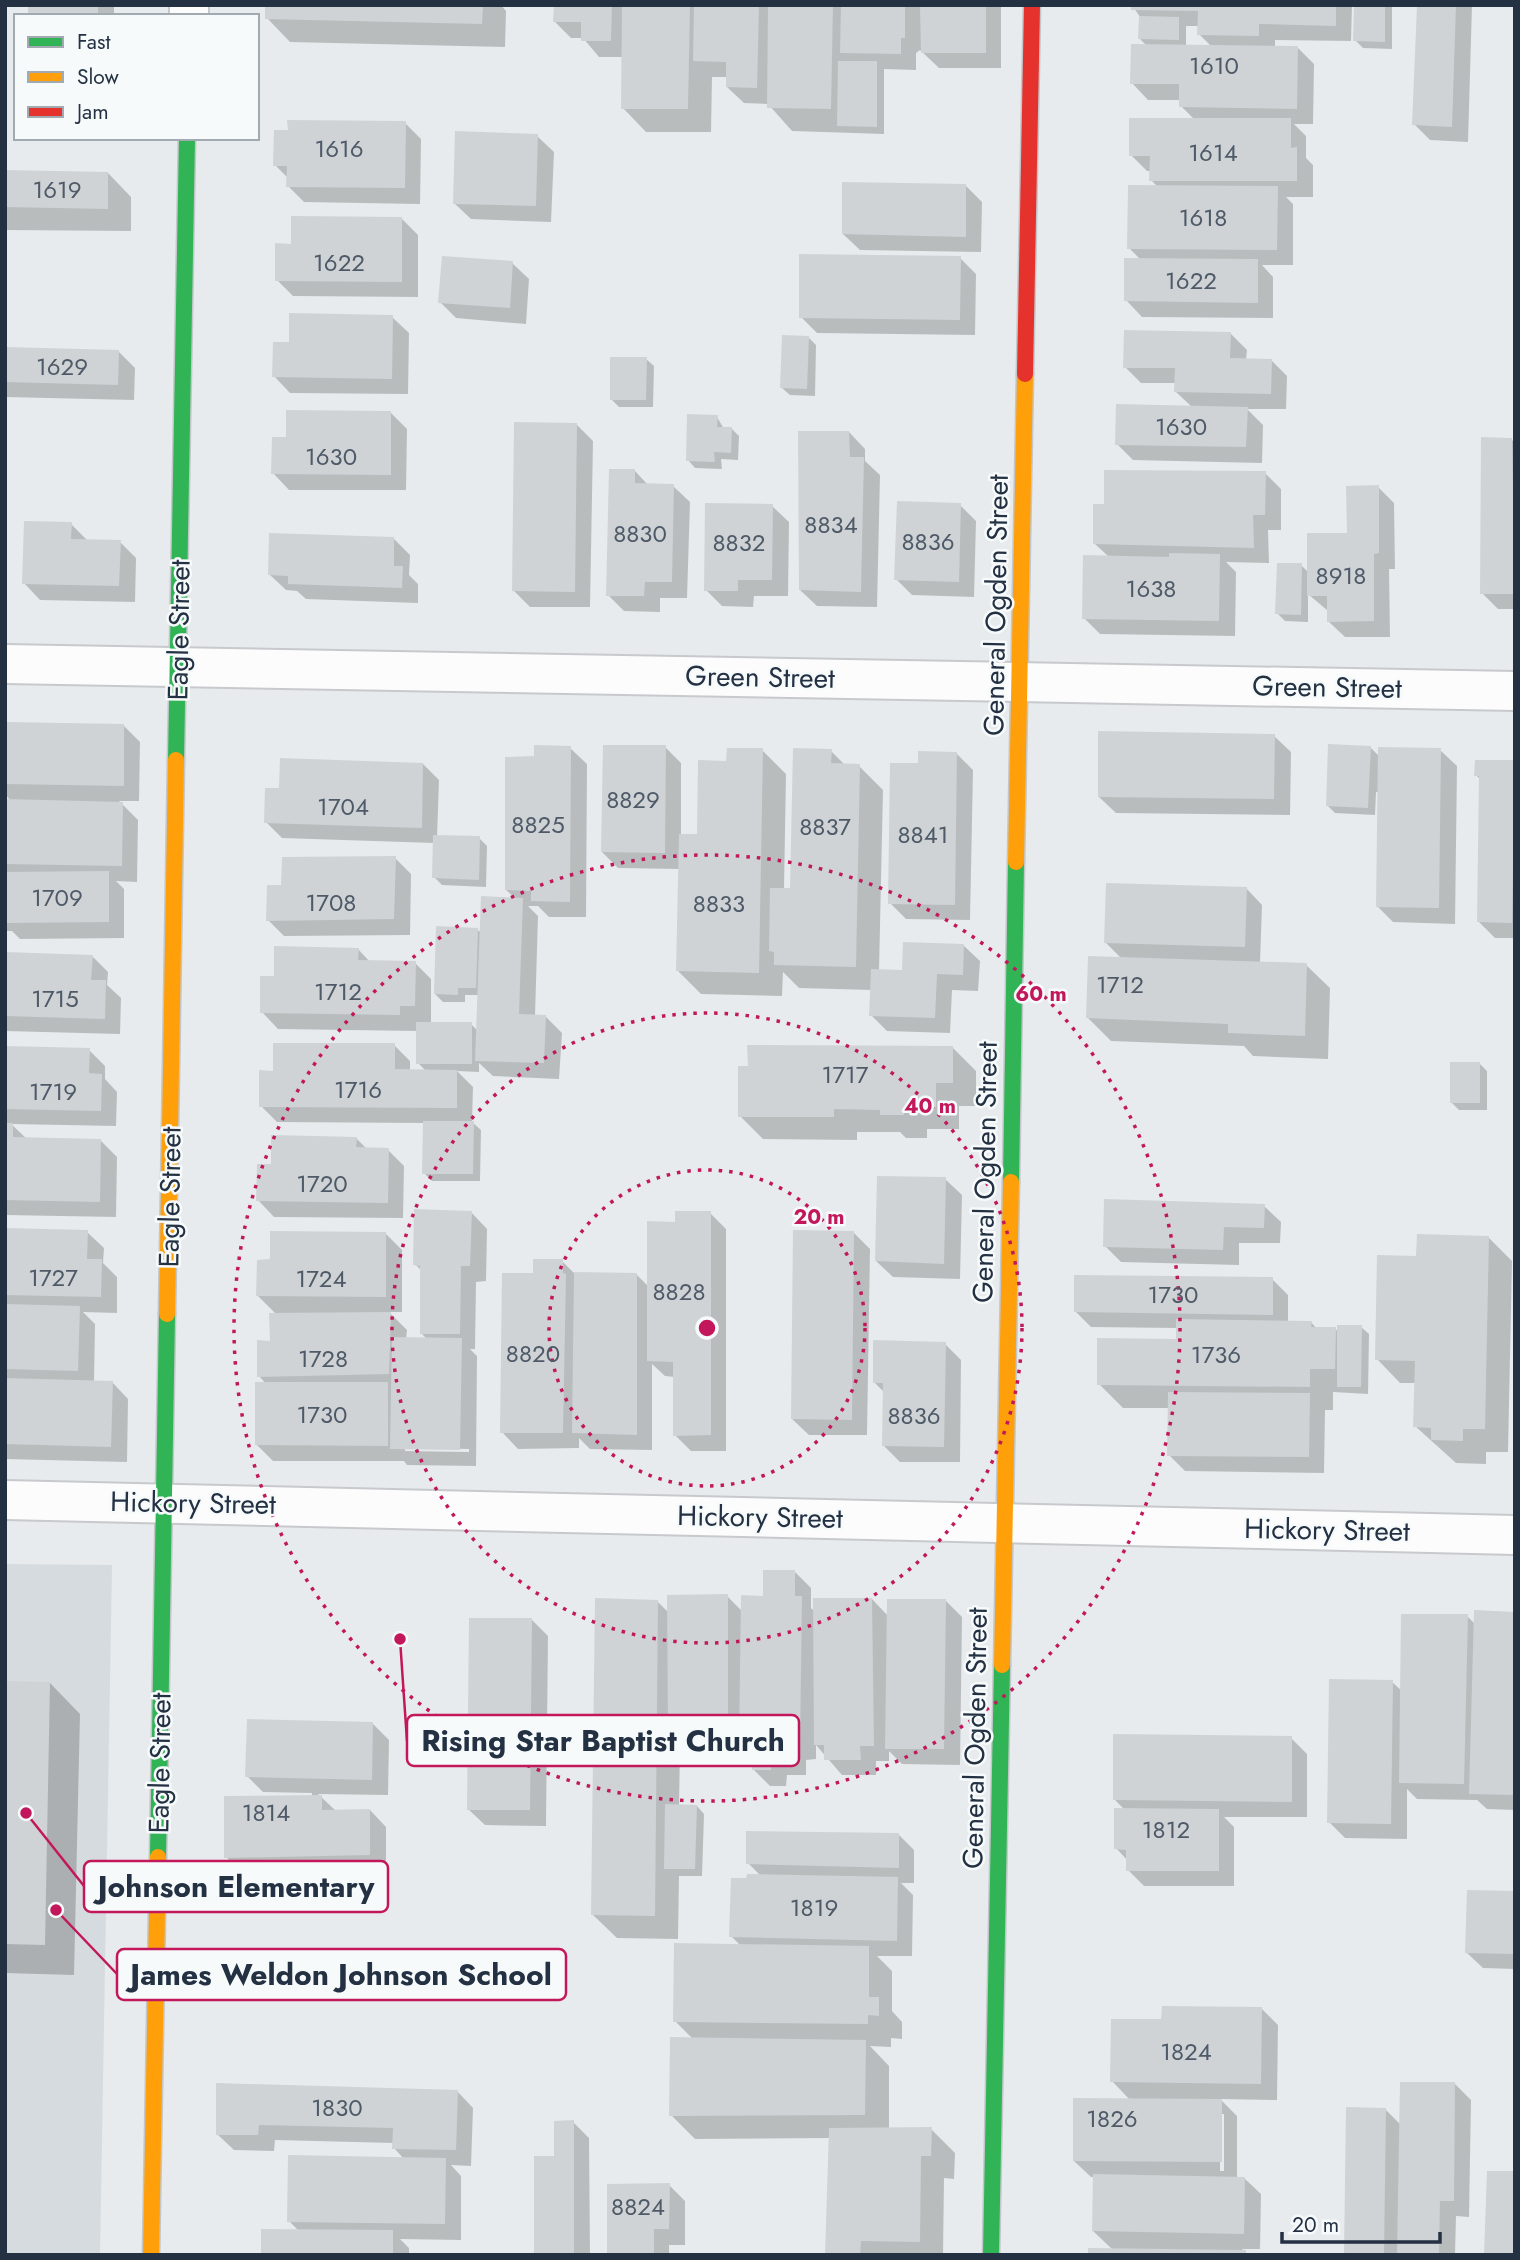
<svg xmlns="http://www.w3.org/2000/svg" width="1520" height="2260" viewBox="0 0 1520 2260" font-family="Jost,sans-serif">
  <style>
    .built { fill: #d6dbdf }
    .shadow { fill: #0003; fill-rule: evenodd }
    .building { fill: #cfd3d6 }
    .lines { fill: none; stroke-linecap: round; stroke-linejoin: round }
    .street-casing { stroke: #c7c9cc; stroke-width: 42 }
    .fast-casing { stroke: #c3c7ca; stroke-width: 19 }
    .slow-casing { stroke: #c3c7ca; stroke-width: 19 }
    .jam-casing { stroke: #c3c7ca; stroke-width: 19 }
    .street { stroke: #fcfcfc; stroke-width: 38 }
    .fast { stroke: #30b455; stroke-width: 16 }
    .slow { stroke: #ff9f0a; stroke-width: 16 }
    .jam { stroke: #e5322d; stroke-width: 16 }
    .ring { fill: none; stroke: #c2185b; stroke-width: 3.5; stroke-dasharray: 3.5 7 }
    .labels { text-anchor: middle; dominant-baseline: central; stroke-width: 5; stroke-linejoin: round; paint-order: stroke }
    .number-label { font-size: 24px; fill: #4f5a68 }
    .street-label { font-size: 28px; fill: #233143; stroke: #f7fafb }
    .centre { fill: #c2185b; stroke: #f7fafb; stroke-width: 3.5 }
    .ring-label { font-size: 21px; text-anchor: middle; font-weight: bold; fill: #c2185b; stroke: #f7fafb; stroke-width: 5; stroke-linejoin: round; paint-order: stroke }
    .leader { fill: none; stroke: #c2185b; stroke-width: 2.5 }
    .callout-dot { fill: #c2185b; stroke: #f7fafb; stroke-width: 2.5 }
    .callout { fill: #f7fafb; stroke: #c2185b; stroke-width: 2.5 }
    .callout-label { font-size: 30px; text-anchor: middle; font-weight: bold; fill: #233143 }
  </style>
  <rect width="100%" height="100%" fill="#e8ebed"/>
  <path class="built" d="M5 1564 112 1565 100 2255H5Z"/>
  <path class="shadow" d="M30 5H114V16H30Z
    M267 5H501L506 11 505 47 290 42 267 18Z
    M555 5H1001V68H939L920 50 916 53V70L884 69V134L792 131 768 104 744 103 727 87 728 77H712L711 132H646L623 108V57H599L583 38H571L555 22Z
    M1132 5H1352L1351 41 1275 40V47H1297L1314 64 1313 124H1294L1306 136V158L1313 165V197H1286L1293 204V265H1262L1273 277V318L1142 317 1126 300 1141 260 1129 248 1158 187 1151 180V171H1147L1131 155 1194 119 1181 106V100H1148L1132 83 1147 46 1140 39V17ZM1186 26H1200L1199 34 1211 46H1186Z
    M1356 5H1392V49L1363 48 1355 40Z
    M1419 5H1472L1468 142 1430 140 1414 124Z
    M405 123 421 139 420 204 304 202 288 186V178L275 165Z
    M537 136 554 152 551 222 471 219 454 203Z
    M5 171 108 173 131 197V231L5 230Z
    M966 186 982 202 981 252 860 250 843 234Z
    M402 219 418 235V297L293 296 277 280 293 245Z
    M960 258 976 274 975 335 817 333 801 317Z
    M512 263 529 279 526 324 456 318 440 302Z
    M392 317 409 333 408 394 290 393 274 376 290 344Z
    M1230 333 1247 350 1246 360H1271L1287 376 1286 409H1247L1263 425 1262 463 1133 460 1117 444 1192 407 1176 392V383H1141L1125 367Z
    M808 337 816 345 815 396 790 395 782 388Z
    M5 349 119 352 135 368 134 400 5 397Z
    M646 359 654 366 653 407H619L611 399Z
    M390 412 407 429 406 490H289L273 473 288 439Z
    M717 417 724 429H732L739 436 738 460 721 459 722 469 695 468 688 460Z
    M577 425 593 441 590 607H530L514 591Z
    M849 432 865 449V461L880 475 877 607 817 606 800 590Z
    M1511 439 1515 443V609H1498L1482 593Z
    M635 471 648 485 673 486 690 502 687 598H660V612L624 611 608 595Z
    M1265 473 1281 489V530H1268L1269 563 1226 562 1236 572 1235 636 1100 634 1084 618 1109 557 1095 544 1105 506Z
    M1378 487 1394 503 1395 569H1389L1390 637H1345L1328 621V611L1308 594V622L1285 621 1277 613 1301 565 1309 573 1349 535Z
    M960 505 976 521 974 597 912 595 896 579Z
    M772 506 789 522 788 596H754L753 607 722 606 706 590Z
    M71 524 88 541 120 542 136 558 135 602 40 600 24 583Z
    M394 539 410 555 409 575 418 584V603L306 599 297 591 286 590 269 574Z
    M5 724 124 726 140 742 139 801H119L138 820 137 882 116 881 124 889V938L20 939 12 931H5V800L11 801 5 794Z
    M1274 736 1291 752 1290 815 1116 813 1099 797Z
    M665 747 681 763V835L698 836 727 763 762 750 786 774 784 890H792L831 751 846 766H859L883 790 879 971 904 972 963 945 980 961 978 991 952 990 950 1033 887 1031 871 1015 872 990 799 988 783 972 782 996 701 994 678 971 680 869 618 868 602 852Z
    M1370 747 1380 757 1440 750 1457 766 1455 924 1393 922 1377 906 1379 792H1376L1375 815 1335 813 1327 805Z
    M570 748 587 764 586 917H549L538 906H528L538 916 535 1016 546 1017 562 1033 559 1079 493 1076 479 1063V1072L457 1071 473 1087 472 1122 481 1130 480 1181H432L424 1173V1123L277 1122 261 1106 275 1073 394 1045 410 1061V1071H426L418 1063V1031L278 1029 262 1012 276 977 358 949 370 962 415 963 431 979V1024H471L478 1031 479 995H465V1002H443L435 994 477 929 482 934 516 899 506 890 535 758Z
    M957 754 973 770 970 920 906 919 890 903 919 765Z
    M1515 762V938H1495L1479 922 1481 780 1476 775Z
    M423 764 439 780 437 837 479 838 487 846 486 887 442 885 434 877V843L282 838 266 822 280 790Z
    M395 858 411 874 410 935 284 936 268 920Z
    M1246 888 1262 905 1260 963 1306 965 1330 988 1328 1059 1253 1056 1244 1046 1111 1041 1088 1018 1122 959 1106 943Z
    M5 954 92 956 108 972 107 985 121 998 120 1034 5 1031Z
    M952 1047 976 1071V1106H959V1129H927V1138H906L900 1132H857V1140L763 1139 740 1116Z
    M5 1048 89 1050 105 1066V1079L117 1092 116 1126 11 1124 27 1139 101 1141 117 1157 116 1217 5 1215Z
    M1480 1064 1487 1071V1110H1459L1452 1103Z
    M356 1138 367 1149 388 1150 404 1166 403 1218 274 1217 258 1200 273 1166Z
    M945 1179 962 1195 960 1279 893 1277 876 1261Z
    M1264 1206 1281 1222 1280 1243H1239V1265L1121 1262 1105 1246Z
    M471 1212 487 1229 486 1281 476 1282 475 1349H470L477 1356 476 1466 407 1465 404 1461H273L257 1445 266 1384 259 1376 271 1343 277 1315 258 1296 272 1261 386 1234 402 1250V1312H389L407 1330 406 1339 428 1340 421 1333 422 1271 415 1264ZM405 1448 469 1449V1452L405 1451Z
    M710 1213 726 1229V1451H691L675 1435V1377L665 1376 652 1364V1450L590 1449 579 1438V1448L518 1449 502 1432 535 1275 562 1261 575 1274 637 1275 649 1287Z
    M87 1232 104 1248 103 1263 117 1277V1313L83 1312 95 1324 94 1382H112L128 1399 127 1462 5 1459V1260Z
    M853 1232 870 1249 867 1435H809L792 1419Z
    M1489 1238 1512 1261 1508 1452H1486V1464L1456 1463 1415 1426 1416 1383H1400L1377 1359 1418 1258Z
    M1272 1279 1288 1295V1322H1311L1317 1329H1335L1339 1332 1361 1327 1369 1334 1368 1394 1333 1392V1410H1325L1324 1473 1185 1471 1169 1455 1170 1408H1123L1099 1384 1178 1341V1328L1091 1327 1075 1311Z
    M945 1344 961 1360 960 1462H900L884 1446 885 1393 874 1382Z
    M795 1572 811 1588V1608L815 1612 872 1599 888 1616 946 1601 962 1617 960 1765 902 1764 889 1751V1761H876V1775H842L816 1745V1759L806 1760V1775H787L786 1786H770L754 1770V1758L743 1746H733L734 1765H697L680 1748 679 1806H697L704 1814 702 1876H679L678 1939 617 1938 593 1915 658 1602 669 1613 727 1596 742 1611 765 1598Z
    M1515 1614V1810L1487 1809 1477 1800 1417 1799 1407 1789V1839L1345 1838 1329 1822 1392 1682 1402 1691 1467 1616 1476 1625Z
    M532 1620 548 1636 546 1826 485 1825 468 1809Z
    M5 1683H50L80 1714 74 1975 5 1973Z
    M373 1724 389 1740 388 1795 318 1794 336 1811 370 1810 386 1827V1871L242 1873 226 1857 312 1796V1793L263 1792 247 1776Z
    M1291 1738 1307 1754V1817H1224L1234 1827V1886H1144L1128 1870V1861L1116 1848 1125 1810 1115 1800Z
    M898 1834 914 1850V1883H901L913 1895 912 1956H877L892 1971V2011L902 2022V2039L891 2038V2047L870 2046 889 2066V2129H931L955 2153 954 2179 944 2178 943 2255H826L831 2138 695 2139 671 2115 693 2039 675 2021 741 1946 731 1936 761 1876 748 1863Z
    M1515 1893V1969L1483 1968 1466 1952Z
    M1262 2009 1278 2025 1277 2100 1220 2099 1237 2116V2178H1244L1261 2194 1260 2249H1242L1248 2255H1090L1113 2250 1093 2231 1095 2177H1091L1074 2161 1130 2100 1112 2081 1163 2021ZM1220 2114H1224V2171H1220Z
    M1455 2084 1471 2100 1469 2217 1456 2216 1455 2255H1345L1386 2110 1401 2125Z
    M218 2085 457 2091 473 2108 471 2166 451 2165 461 2176V2240L400 2239 409 2248V2255H262L299 2231 289 2221 404 2159 394 2148V2143L275 2140 274 2151 234 2150 217 2134Z
    M573 2122 589 2138 590 2255H535L556 2158Z
    M669 2185 685 2201V2245H669V2255H609Z"/>
  <path class="building" d="M28 5H98V16H28Z
    M265 5H483L482 24 265 19Z
    M554 5H612L611 41H581V22H553Z
    M622 5H690L688 109H621Z
    M694 5H759L757 88 726 87V62L693 61Z
    M768 5H833L831 109 767 108Z
    M841 5H905V38H901V54L840 53Z
    M920 5H986V53H921Z
    M1131 5H1336V26L1259 24V36L1197 35 1198 11 1131 10Z
    M1354 5H1385V42L1353 41Z
    M1417 5H1456L1452 127 1412 125Z
    M1139 16 1179 17V40L1138 39Z
    M1131 44 1298 46 1297 109 1179 107V84H1130Z
    M838 61H877V127L837 126Z
    M1129 118H1291V148L1297 147V181H1149L1150 156H1129Z
    M287 120 406 121 405 188 286 187 287 166H273L274 130H288Z
    M455 131 538 134 536 206 453 204Z
    M5 170 108 172V209L5 207Z
    M842 182 966 184V237L842 234Z
    M1128 185 1278 186 1277 250 1127 249Z
    M291 216 402 217V282L275 281V243L291 244Z
    M799 254 961 256 960 320 799 318Z
    M442 256 513 261 510 308 438 303Z
    M1124 258 1258 259V303L1124 301Z
    M289 313 393 315 392 379 272 377 273 342H289Z
    M1124 330 1231 332 1230 358 1272 359 1271 394 1174 392 1175 368H1123Z
    M782 335 809 336 807 389 780 388Z
    M5 347 119 350 118 385 5 382Z
    M610 357H647L646 400H610Z
    M1116 404 1248 407 1246 447 1115 445Z
    M286 410 391 411V475L271 474 272 437H286Z
    M687 414 718 415 717 427H732L731 453 714 452 715 462 686 461Z
    M514 422 577 423 575 592 512 591Z
    M798 431H849L850 457H864L861 592 799 590Z
    M1481 437 1512 438 1515 594H1480Z
    M609 469H635V483L674 484 672 582H645L644 596H606Z
    M1104 470 1266 471 1265 515H1253L1254 548 1093 544V504H1104Z
    M1379 485V553L1374 554V621L1327 622V596H1307V533H1347L1346 486Z
    M897 501 961 503 959 582 894 580Z
    M705 503 773 504 772 580H738V591H704Z
    M24 521 72 522 71 539 121 540 119 586 22 584Z
    M269 533 394 537V566H403L402 588 288 584V576L268 575Z
    M1169 553 1220 554 1219 621 1082 619 1083 555 1169 557Z
    M1277 563H1302L1301 615 1275 614Z
    M5 722 124 724V786L5 784Z
    M1098 731 1275 734 1274 799 1098 797Z
    M1328 744 1371 746 1368 808 1326 806Z
    M534 745 571 746 570 902 531 901V891L505 890V757L534 756Z
    M603 745H666L665 853 601 852Z
    M1378 747 1441 748 1439 908 1376 907Z
    M727 748H763L759 973 676 971 679 834H697L698 760 726 761Z
    M793 748 832 749 831 763 860 764 856 967 774 965V952L769 951 770 888H790Z
    M918 751 957 752 955 905 888 904 890 763H918Z
    M280 758 423 763 422 828 264 823 265 788H279Z
    M1475 760H1515L1512 923 1477 922 1479 776H1474Z
    M5 799 123 802 122 866 5 864Z
    M433 835 480 836 479 880 432 878Z
    M396 856 394 919 266 921 267 885H281L282 857Z
    M109 871V922L5 923V872Z
    M1106 883 1247 887 1245 947 1104 943Z
    M481 896 523 898 519 1014 546 1015 544 1063 475 1061Z
    M436 926 478 928 476 988H458V995L434 994Z
    M903 942 964 944 963 975 937 974 935 1018 869 1016 871 969 902 970Z
    M274 946 359 948 358 960 416 961 415 1006H400V1015L260 1013V976H274Z
    M5 952 93 955 91 980H106L105 1019 5 1016Z
    M1088 956 1307 963 1305 1036 1228 1033V1024L1086 1018Z
    M416 1022H472V1064H416Z
    M273 1043H395V1069L457 1070V1108L259 1107V1070L273 1071Z
    M747 1045 953 1046V1083H936V1107L904 1106V1115H880V1110L834 1109V1117H738V1066H748Z
    M5 1046 90 1048 89 1073 102 1074 101 1111 5 1109Z
    M1450 1062H1480V1103H1450Z
    M423 1121H474L473 1174H422Z
    M5 1123H13V1137L101 1139 100 1202 5 1200Z
    M271 1135 357 1137 356 1147 389 1148 388 1203 256 1201 257 1164H271Z
    M877 1176 946 1177 944 1264 875 1261Z
    M1104 1199 1265 1204 1264 1228 1224 1227 1223 1250 1103 1247Z
    M414 1209 472 1211 470 1266H461L460 1334H420V1266L413 1265Z
    M675 1211H711V1435L673 1436V1362L647 1361V1221L675 1222Z
    M5 1228 88 1230 87 1259H102L101 1297 5 1295Z
    M793 1230 854 1231 852 1420 791 1419Z
    M270 1231 386 1232V1297L256 1296 257 1260 270 1259Z
    M1417 1234 1489 1236 1485 1429H1463V1441L1431 1440V1428L1413 1427 1415 1361 1375 1360 1377 1255 1416 1256Z
    M533 1259H563V1273L566 1274 563 1433H500L502 1273H533Z
    M574 1272 637 1273V1435L572 1433Z
    M1074 1275 1273 1277V1315L1074 1312Z
    M5 1304 80 1306 78 1371 5 1369Z
    M391 1312 389 1374 257 1377V1340L270 1341 269 1313Z
    M1176 1319 1312 1321 1311 1327H1336L1335 1369H1310V1387L1097 1385V1338L1176 1339Z
    M1337 1325H1362L1361 1387H1337Z
    M392 1337 462 1338 460 1450 390 1449Z
    M873 1340 946 1342 944 1447 882 1446 883 1383H873Z
    M5 1378 113 1381 111 1447 5 1444Z
    M255 1382H388V1446L255 1445Z
    M1168 1392 1310 1393 1309 1457 1167 1456Z
    M763 1570H795V1596H802L800 1744H790V1760L771 1759V1770H752V1745L739 1746 741 1595 763 1596Z
    M728 1594V1731H718V1749H679V1731H668L667 1595Z
    M595 1598 658 1600 655 1916 591 1915Z
    M813 1598H872L874 1746H860L861 1760H824V1745H814Z
    M887 1599H946L944 1749H885Z
    M1474 1610 1515 1612V1795L1469 1794Z
    M1401 1614H1468L1464 1784 1399 1783Z
    M469 1618H532L530 1810H467Z
    M1329 1679 1393 1680 1391 1824 1327 1823Z
    M5 1681 50 1682 45 1945 5 1944Z
    M247 1719 373 1722 372 1780 245 1777Z
    M1113 1734 1292 1736V1802L1113 1800Z
    M322 1795V1810L370 1809V1855L224 1858V1796Z
    M665 1804 697 1805 695 1869H664Z
    M1114 1808 1219 1809V1871H1126V1850L1114 1849Z
    M746 1831 899 1833V1868L746 1864Z
    M747 1874 898 1877 897 1941 729 1937 731 1878H746Z
    M1467 1890 1515 1891V1954L1465 1953Z
    M674 1943 869 1946V1997H879V2016L868 2015V2024L673 2022Z
    M1162 2006 1262 2007 1261 2084 1110 2082 1111 2019H1161Z
    M670 2037 866 2040 865 2115 669 2116Z
    M1400 2082H1455L1454 2201H1440L1439 2255H1397Z
    M216 2083 458 2090 456 2150 392 2149 393 2128 259 2125 258 2135H216Z
    M1073 2098 1222 2099V2162L1073 2161Z
    M1346 2107 1386 2108 1384 2255H1344Z
    M574 2120V2255H534V2156H554V2121Z
    M932 2127 931 2156H921L920 2242 861 2241 860 2255H825L829 2128Z
    M288 2155 446 2158 445 2224 287 2222Z
    M1487 2171H1515V2255H1484Z
    M1093 2174 1245 2177 1244 2234 1092 2231Z
    M670 2183 669 2229H654V2255H607V2184Z
    M261 2229 393 2230V2255H261Z
    M1088 2248 1246 2250V2255H1088Z"/>
  <g class="lines">
    <defs>
      <path id="street" d="M189 16V5
        M5 664 1515 691
        M5 1500 1515 1535"/>
      <path id="fast" d="M176 760 187 138
        M1011 1182 1016 862
        M158 1857 167 1314
        M991 2255 1002 1665"/>
      <path id="slow" d="M1016 862 1025 374
        M167 1314 176 760
        M1002 1665 1011 1182
        M151 2255 158 1857"/>
      <path id="jam" d="M1025 374 1032 5"/>
    </defs>
    <use href="#street" class="street-casing"/>
    <use href="#fast" class="fast-casing"/>
    <use href="#slow" class="slow-casing"/>
    <use href="#jam" class="jam-casing"/>
    <use href="#street" class="street"/>
    <use href="#fast" class="fast"/>
    <use href="#slow" class="slow"/>
    <use href="#jam" class="jam"/>
  </g>
  <g class="ring">
    <circle cx="707" cy="1328" r="158"/>
    <circle cx="707" cy="1328" r="315"/>
    <circle cx="707" cy="1328" r="473"/>
  </g>
  <g class="labels">
    <g class="number-label">
      <text x="1214" y="65">1610</text>
      <text x="339" y="148">1616</text>
      <text x="1213" y="152">1614</text>
      <text x="57" y="189">1619</text>
      <text x="1203" y="217">1618</text>
      <text x="339" y="262">1622</text>
      <text x="1191" y="280">1622</text>
      <text x="62" y="366">1629</text>
      <text x="1181" y="426">1630</text>
      <text x="331" y="456">1630</text>
      <text x="831" y="524">8834</text>
      <text x="640" y="533">8830</text>
      <text x="928" y="541">8836</text>
      <text x="739" y="542">8832</text>
      <text x="1341" y="575">8918</text>
      <text x="1151" y="588">1638</text>
      <text x="633" y="799">8829</text>
      <text x="343" y="806">1704</text>
      <text x="538" y="824">8825</text>
      <text x="825" y="826">8837</text>
      <text x="923" y="834">8841</text>
      <text x="57" y="897">1709</text>
      <text x="331" y="902">1708</text>
      <text x="719" y="903">8833</text>
      <text x="1120" y="984">1712</text>
      <text x="338" y="991">1712</text>
      <text x="55" y="998">1715</text>
      <text x="845" y="1074">1717</text>
      <text x="358" y="1089">1716</text>
      <text x="53" y="1091">1719</text>
      <text x="322" y="1183">1720</text>
      <text x="53" y="1277">1727</text>
      <text x="321" y="1278">1724</text>
      <text x="679" y="1291">8828</text>
      <text x="1173" y="1294">1730</text>
      <text x="533" y="1353">8820</text>
      <text x="1216" y="1354">1736</text>
      <text x="323" y="1358">1728</text>
      <text x="322" y="1414">1730</text>
      <text x="914" y="1415">8836</text>
      <text x="266" y="1812">1814</text>
      <text x="1166" y="1829">1812</text>
      <text x="814" y="1907">1819</text>
      <text x="1186" y="2051">1824</text>
      <text x="337" y="2107">1830</text>
      <text x="1112" y="2118">1826</text>
      <text x="638" y="2206">8824</text>
    </g>
    <g class="street-label">
      <text transform="translate(996 605) rotate(-89)">General Ogden Street</text>
      <text transform="translate(179 630) rotate(-89)">Eagle Street</text>
      <text transform="translate(760 677) rotate(1)">Green Street</text>
      <text transform="translate(1327 687) rotate(1)">Green Street</text>
      <text transform="translate(985 1172) rotate(-89)">General Ogden Street</text>
      <text transform="translate(170 1197) rotate(-89)">Eagle Street</text>
      <text transform="translate(193 1503) rotate(1)">Hickory Street</text>
      <text transform="translate(760 1517) rotate(1)">Hickory Street</text>
      <text transform="translate(1327 1530) rotate(1)">Hickory Street</text>
      <text transform="translate(975 1738) rotate(-89)">General Ogden Street</text>
      <text transform="translate(160 1763) rotate(-89)">Eagle Street</text>
    </g>
  </g>
  <circle cx="707" cy="1328" r="10" class="centre"/>
  <g class="ring-label">
    <text x="1041" y="1001">60 m</text>
    <text x="930" y="1113">40 m</text>
    <text x="819" y="1224">20 m</text>
  </g>
  <path class="leader" d="M400 1639L407 1741M26 1813L84 1886M56 1910L117 1974"/>
  <g class="callout-dot">
    <circle cx="400" cy="1639" r="7"/>
    <circle cx="26" cy="1813" r="7"/>
    <circle cx="56" cy="1910" r="7"/>
  </g>
  <g class="callout">
    <rect x="407" y="1715" width="392" height="51" rx="7"/>
    <rect x="84" y="1861" width="304" height="51" rx="7"/>
    <rect x="117" y="1949" width="449" height="51" rx="7"/>
  </g>
  <g class="callout-label">
    <text x="603" y="1751">Rising Star Baptist Church</text>
    <text x="236" y="1897">Johnson Elementary</text>
    <text x="341" y="1985">James Weldon Johnson School</text>
  </g>
  <rect width="1520" height="2260" fill="none" stroke="#233143" stroke-width="14"/>
  <rect x="14" y="14" width="245" height="126" fill="#f7fafb" stroke="#a2aab1" stroke-width="2"/>
  <rect x="28" y="37" width="35" height="10" fill="#30b455" stroke="#a2aab1" stroke-width="2"/>
  <text x="77" y="49" font-size="21" fill="#233143">Fast</text>
  <rect x="28" y="72" width="35" height="10" fill="#ff9f0a" stroke="#a2aab1" stroke-width="2"/>
  <text x="77" y="84" font-size="21" fill="#233143">Slow</text>
  <rect x="28" y="107" width="35" height="10" fill="#e5322d" stroke="#a2aab1" stroke-width="2"/>
  <text x="77" y="119" font-size="21" fill="#233143">Jam</text>
  <path d="M1282 2232v10h158v-10" fill="none" stroke="#233143" stroke-width="3.5"/>
  <text x="1292" y="2232" font-size="21" fill="#233143" stroke="#f7fafb" stroke-width="5" paint-order="stroke">20 m</text>
</svg>
